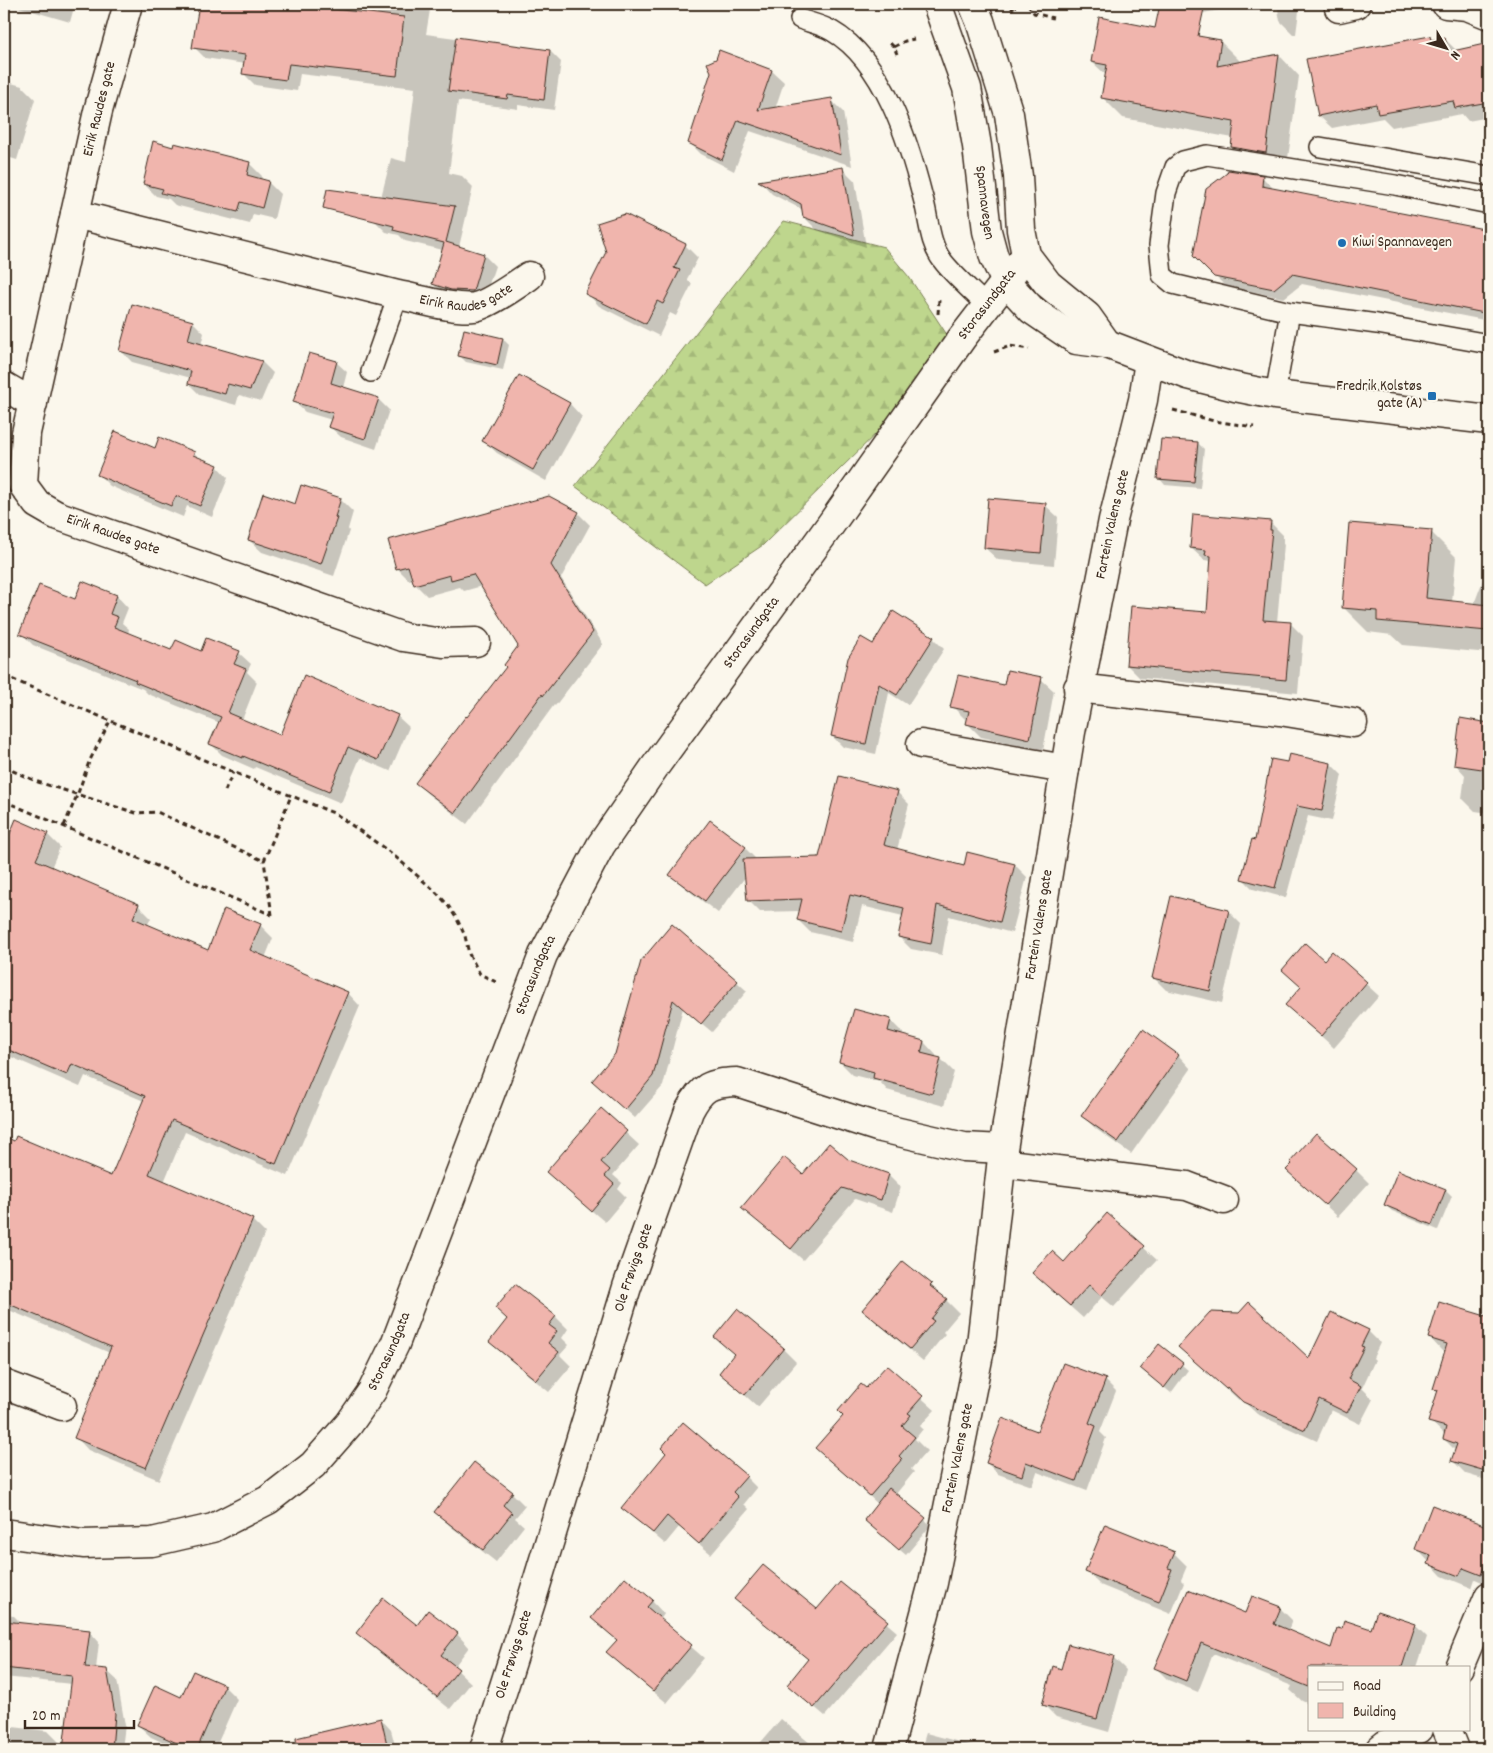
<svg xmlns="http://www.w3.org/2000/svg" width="1493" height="1753" viewBox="0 0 1493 1753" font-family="Dekko,sans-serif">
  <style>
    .forest { fill: url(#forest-firs); stroke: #7c8056 }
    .shadow { fill: #0003 }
    .building { fill: #f0b5ad; stroke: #3b2a1e }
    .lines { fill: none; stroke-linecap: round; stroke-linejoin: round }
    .lane-casing { stroke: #3b2a1e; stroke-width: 22 }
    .street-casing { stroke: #3b2a1e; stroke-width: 31 }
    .secondary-casing { stroke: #3b2a1e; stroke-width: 31 }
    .path { stroke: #3b2a1e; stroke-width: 3; stroke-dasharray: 5 4; stroke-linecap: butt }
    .lane { stroke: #fbf7ec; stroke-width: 19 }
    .street { stroke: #fbf7ec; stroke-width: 28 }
    .secondary { stroke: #fbf7ec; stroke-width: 28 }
    .poi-dot { fill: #1f6fb2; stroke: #fbf7ec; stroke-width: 2 }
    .labels { text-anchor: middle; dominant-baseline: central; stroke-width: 4; stroke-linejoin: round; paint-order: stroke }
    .street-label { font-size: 15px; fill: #3b2a1e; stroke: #fbf7ec }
    .poi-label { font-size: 15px; fill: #3b2a1e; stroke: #fbf7ec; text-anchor: start }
  </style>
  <defs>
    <pattern id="forest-firs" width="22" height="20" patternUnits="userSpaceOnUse" patternTransform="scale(1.25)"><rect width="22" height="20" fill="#bed68d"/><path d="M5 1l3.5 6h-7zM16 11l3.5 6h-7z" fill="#a4b879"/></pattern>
  </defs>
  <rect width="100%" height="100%" fill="#fbf7ec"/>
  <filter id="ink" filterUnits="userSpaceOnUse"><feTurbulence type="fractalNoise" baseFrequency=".02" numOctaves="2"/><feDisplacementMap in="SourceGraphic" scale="10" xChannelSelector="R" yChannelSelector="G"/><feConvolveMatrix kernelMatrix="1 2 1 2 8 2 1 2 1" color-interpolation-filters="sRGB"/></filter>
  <g filter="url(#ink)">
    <path class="forest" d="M784 221 884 247 909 277 957 350 908 402 763 545 705 584 575 486Z"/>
    <path class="shadow" d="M8 4H75L70 22Z
      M200 4H277L377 15 379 4H431L426 34 550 51 561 62 554 110 518 105V109L458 101 449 173 462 176 473 187 459 247 484 255 495 266 483 302 444 295 433 284 443 250 405 241 399 235 386 232 375 221 391 158 406 162 415 88 300 74 297 91 255 85 244 74 245 64 205 58 194 47Z
      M1161 4H1252L1171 19 1160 9Z
      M1277 4H1300L1296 34H1293L1280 21Z
      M1100 19 1221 42 1242 63 1279 55 1299 76 1286 173 1252 167 1232 147 1233 138 1123 118 1102 97 1106 75 1092 62Z
      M1430 37 1434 41 1445 39 1457 51 1489 45V117L1468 121 1462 114 1392 127 1383 118 1332 128 1319 116Z
      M772 71 784 82 775 109 831 100 843 112 852 166 750 131 734 171 701 154 689 142Z
      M4 81 22 86 35 99 17 160 4 156Z
      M175 145 250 164 262 176 261 180 268 182 280 194 274 219 253 214 250 224 175 205 169 199 156 196 144 184 174 148Z
      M843 169 855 181 866 247 817 230 804 217 803 210 772 194 761 182Z
      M1262 177 1272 187V190L1489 231V321L1302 284 1284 298 1225 286 1195 255Z
      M685 245 698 258 687 279 692 284 676 316 670 313 659 336 599 306 587 293Z
      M193 322 204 333 201 345 262 362 273 373 261 401 239 395 236 405 200 395 189 384 191 378 132 362 121 351Z
      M465 330 503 339 509 345 503 370 466 362 460 356Z
      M336 362 347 372 343 388 378 399 389 410 376 449 341 437 330 427 332 420 305 412 294 402Z
      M520 376 570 404 582 417 546 481 497 453 484 441Z
      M1198 443 1204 449 1200 488 1165 485 1159 478Z
      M156 450 194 453 200 459 217 466 228 478 212 517 187 506 183 517 110 486 98 474Z
      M340 499 353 512 348 529 349 531 334 576 262 552 249 540 295 505Z
      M1045 505 1058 517 1054 565 998 560 985 548Z
      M578 513 590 525 561 578 603 644 555 706 554 705 467 824 428 794 416 783 507 667 520 646 482 586 464 591 460 587 427 596 415 584 413 579 409 580 397 568Z
      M1271 523 1283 535V543L1284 544 1277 622 1290 623 1303 636 1298 693 1140 678 1127 665 1208 614 1212 561 1204 560 1191 548Z
      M1431 532 1456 557 1452 602 1474 604 1489 564V653L1403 645 1392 635 1368 632 1343 607Z
      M83 583 117 596 128 608 122 623 129 629 128 634 172 652 239 653 251 664 247 672 257 682 242 720 281 736 397 716 409 727 390 771 360 758 341 803 255 767 254 769 222 755 211 744 220 723 148 694 143 689 33 645 21 633 76 600Z
      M894 613 933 638 944 649 908 705 889 693 876 754 843 747 832 736 873 645Z
      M1041 679 1054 691 1043 751 981 737 968 724 969 720 965 719 952 706 1005 687Z
      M1461 720 1489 724V813L1475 811 1462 798 1465 775 1455 764Z
      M1288 764H1331L1342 775 1332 821 1308 816 1286 898 1253 889 1243 879 1256 841Z
      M897 792 909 804 897 850 965 868 968 854 1015 865 1027 877 1012 933 949 916 942 955 911 949 899 937 903 916 862 906 853 942 810 932 798 920 800 911 760 912 748 900 746 876 718 913 684 887 671 875 745 848 757 860 820 858Z
      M17 821 47 834 60 847 51 868 138 905 151 918 147 926 208 952 260 925 273 938 265 958 348 993 360 1006 288 1176 185 1132 164 1182 252 1220 265 1233 159 1480 88 1450 76 1437 110 1353 4 1308V1138L112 1177 144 1101 85 1076 80 1087 4 1054V851Z
      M1228 911 1241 924 1222 1003 1166 990 1153 977Z
      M1332 953 1379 996 1334 1048 1287 1005Z
      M642 961 737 982 747 991 712 1032 683 1008 663 1086 635 1118 593 1081 616 1055Z
      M890 1020 903 1033 902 1036 924 1042 936 1055V1058L941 1059 954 1072 944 1106 887 1090 880 1082 853 1075 840 1062Z
      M1143 1031 1179 1056 1191 1069 1131 1154 1096 1129 1083 1116Z
      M601 1110 639 1145 613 1175 622 1183 618 1189 626 1197 605 1222 560 1184Z
      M848 1161 889 1175 901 1187 893 1212 855 1199 803 1260 743 1208 804 1176Z
      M1288 1170H1356L1369 1183 1338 1217Z
      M1399 1172 1446 1190 1452 1196 1438 1230 1392 1211 1385 1205Z
      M1107 1214 1157 1260 1114 1307 1102 1297 1083 1318 1047 1286Z
      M515 1285 556 1317 568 1329 562 1338 569 1345 560 1355 571 1366 549 1392 503 1354 490 1342 508 1320Z
      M931 1285 959 1313 943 1332 945 1334 923 1361 877 1323 864 1310Z
      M1440 1304 1489 1318V1481L1466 1474 1453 1461 1456 1451 1444 1439 1445 1435 1430 1421 1438 1393 1434 1389 1446 1352 1442 1351 1430 1338Z
      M1368 1331 1380 1343 1373 1358 1375 1360 1362 1388 1373 1399 1360 1424 1331 1410 1317 1441 1257 1414 1240 1398 1239 1400 1180 1347 1309 1360Z
      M1159 1346 1188 1370 1171 1393 1148 1374Z
      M783 1349 796 1362 758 1407 720 1373Z
      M887 1367 935 1410 920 1426 923 1429 915 1439 927 1451 911 1469 914 1472 895 1495 931 1525 906 1555 871 1526 878 1504 816 1448Z
      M1105 1380 1116 1391 1100 1432 1106 1438 1087 1491 1037 1472 1032 1486 998 1474 987 1463 1038 1432Z
      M746 1477 757 1488 744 1504 749 1509 711 1554 679 1527 665 1544 623 1508Z
      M512 1493 525 1506 515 1518 524 1526 496 1562 449 1525 436 1512Z
      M1433 1507 1489 1528V1585L1475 1579 1472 1588 1442 1576 1417 1549Z
      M1174 1553 1187 1566 1181 1580 1184 1583 1171 1614 1100 1585 1087 1572Z
      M840 1583 897 1632 825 1716 799 1694 809 1660 736 1599 817 1611Z
      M1252 1597 1281 1609 1292 1620 1288 1631 1332 1649 1372 1631 1415 1625 1427 1637 1417 1667H1309V1704L1302 1701 1290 1690 1292 1686 1213 1654 1198 1692 1168 1680 1156 1668 1245 1615Z
      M652 1601 664 1614 660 1620 704 1658 667 1703 621 1665 608 1652 618 1641 593 1618Z
      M4 1615 14 1616 22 1624 89 1631 99 1642 96 1669 106 1670 117 1680 125 1725 122 1749H64L72 1684 4 1677Z
      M417 1627 457 1634 469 1647 454 1667 471 1683 450 1709 370 1645 357 1632Z
      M1113 1657 1126 1670 1109 1732 1056 1717 1043 1704 1062 1670Z
      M224 1686 237 1699 215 1749H177L151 1737 138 1725 182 1699Z
      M381 1719 391 1730 396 1749H343L338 1729Z
      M781 1719 817 1749H755Z
      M4 1726 48 1731 61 1744 60 1749H4Z
      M926 1733 978 1747 980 1749H921Z
      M1194 1745 1204 1749H1192Z
      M1165 1746 1173 1749H1164Z"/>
    <path class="building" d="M199 4H288L404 17 397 76 289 64 286 80 242 74 245 55 192 48Z
      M1160 4H1205L1198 36 1221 40 1217 66 1279 54 1266 153 1231 147 1234 122 1101 98 1107 65 1091 62 1099 17 1155 28Z
      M1430 36 1431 40 1445 37 1448 52 1489 43V102L1455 108 1453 101 1378 114 1376 104 1318 116 1306 59Z
      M456 37 550 50 544 100 508 95 507 99 448 91Z
      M719 50 772 70 758 110 832 98 841 155 738 120 722 160 688 143 711 72 707 63 716 59Z
      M153 141 173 147 174 143 250 162 247 175 269 181 262 208 241 202 238 212 161 193 163 189 143 184Z
      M843 167 854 235 803 217 801 204 758 181Z
      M1228 170 1263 175 1262 186 1489 230V314L1292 274 1274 289 1214 277 1193 256 1206 189 1227 173Z
      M327 189 455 206 446 242 484 254 473 291 451 290 432 284 444 243 393 230 394 226 323 208Z
      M625 214 686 244 674 268 680 270 663 304 657 301 646 324 585 294 606 252 597 223Z
      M132 304 193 321 188 340 262 361 250 390 228 384 225 394 188 384 191 371 119 351Z
      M464 329 503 338 497 365 458 356Z
      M309 353 337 361 331 383 379 398 365 439 328 427 333 413 293 402Z
      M519 375 570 403 533 470 482 441Z
      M115 431 155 448 159 437 195 452 193 455 218 465 200 506 176 496 171 506 97 475Z
      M1161 439 1198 442 1194 482 1157 479Z
      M301 485 341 498 335 517 337 518 321 564 248 540 263 493 295 504Z
      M549 496 579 512 551 565 593 632 543 696 542 694 455 813 415 783 466 716 467 717 506 667 504 665 518 646 473 574 451 580 450 575 414 585 408 566 396 569 388 540Z
      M988 498 1046 503 1041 553 984 548Z
      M1193 514 1271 521 1270 530H1272L1263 620 1291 622 1286 680 1126 665 1131 606 1207 612 1211 556 1205 555 1206 550 1190 548Z
      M1349 523 1432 530 1426 598 1489 605 1488 631 1377 621V611L1342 608Z
      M82 581 117 595 110 614 118 617 114 627 171 650 176 640 201 651 206 638 240 651 234 664 246 669 228 713 280 735 304 675 398 715 378 760 348 747 329 792 243 756V758L209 744 221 717 135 682 136 680 19 634 39 585 75 599Z
      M893 611 934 637 897 695 879 684 866 744 831 736 848 658 861 637 873 644Z
      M1007 670 1042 677 1030 739 966 724 969 711 950 707 958 675 1004 685Z
      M1460 718 1489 723V770L1454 765Z
      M1289 754 1331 763 1322 811 1297 806 1275 888 1241 879 1252 839 1255 840 1271 759 1287 762Z
      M839 776 898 791 884 845 964 866 967 852 1015 864 1000 922 937 905 931 944 898 937 904 908 850 895 841 931 797 920 802 899 747 901 743 859 819 857Z
      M16 819 48 833 36 860 139 904 133 918 208 950 224 909 261 924 250 950 348 992 276 1164 172 1120 149 1174 253 1219 146 1468 74 1438 111 1347 4 1302V1136L14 1141 16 1136 111 1176 145 1096 72 1064 67 1075 4 1048V848Z
      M710 820 746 847 705 901 669 875Z
      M1171 896 1229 910 1210 991 1152 978Z
      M672 924 738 981 701 1024 673 1000 653 1076 625 1110 592 1081 615 1054 641 961Z
      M1305 943 1324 960 1332 951 1367 982 1321 1036 1285 1005 1301 987 1282 970Z
      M854 1009 891 1019 888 1031 924 1041 921 1053 941 1058 932 1094 873 1078 874 1072 839 1062Z
      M1143 1029 1179 1055 1118 1142 1081 1116Z
      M601 1108 627 1131 601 1162 610 1170 605 1176 614 1184 591 1211 546 1172Z
      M1316 1133 1357 1169 1325 1205 1286 1170 1292 1164 1290 1162Z
      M829 1143 849 1160 889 1174 881 1200 842 1188 791 1249 741 1208 784 1157 803 1174Z
      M1398 1170 1446 1189 1432 1225 1384 1205Z
      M1107 1213 1145 1246 1101 1296 1089 1285 1070 1306 1032 1273 1052 1251 1064 1262Z
      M903 1261 932 1284 930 1286 947 1299 931 1319 934 1321 910 1349 862 1310Z
      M515 1284 556 1316 549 1325 557 1331 548 1343 559 1352 536 1380 489 1342 507 1319 495 1308Z
      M1249 1302 1309 1358 1331 1312 1369 1330 1361 1346 1364 1347 1348 1379 1361 1386 1347 1413 1319 1399 1305 1430 1243 1402 1227 1387 1226 1389 1178 1347 1210 1312 1239 1313Z
      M1439 1302 1489 1317V1472L1451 1461 1457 1444 1443 1439 1446 1427 1428 1422 1438 1390 1433 1389 1447 1344 1428 1338Z
      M737 1309 784 1348 745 1395 719 1373 734 1354 714 1337Z
      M1159 1344 1183 1363 1164 1388 1140 1368Z
      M1063 1363 1106 1379 1089 1423 1096 1426 1076 1481 1026 1462 1022 1476 986 1463 1002 1418 1037 1431Z
      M887 1365 923 1396 908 1413 911 1415 902 1426 915 1437 899 1456 902 1459 870 1496 815 1448 843 1416 838 1411 861 1384 866 1388Z
      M683 1422 747 1476 733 1492 738 1497 699 1544 667 1516 653 1533 621 1508 666 1453 661 1448Z
      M474 1462 513 1492 503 1505 512 1513 483 1550 434 1512Z
      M889 1488 926 1518 899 1550 864 1520Z
      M1432 1505 1489 1527V1554L1481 1575 1463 1568 1459 1576 1428 1564 1431 1555 1415 1549Z
      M1105 1524 1175 1552 1168 1568 1172 1569 1159 1602 1085 1572Z
      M763 1565 817 1609 840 1582 888 1621 814 1708 787 1685 808 1659 734 1599Z
      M625 1577 653 1600 647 1607 692 1645 653 1691 606 1652 617 1640 591 1618Z
      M1188 1590 1245 1613 1252 1596 1281 1607 1274 1624 1331 1648 1337 1628 1342 1629 1344 1620 1371 1629 1377 1611 1416 1624 1402 1667H1309V1687L1201 1643 1186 1681 1154 1668Z
      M383 1598 417 1625 428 1610 458 1633 441 1655 459 1669 437 1697 356 1633Z
      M4 1621 90 1630 85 1667 107 1669 115 1714 112 1749H63L72 1676 4 1668Z
      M1068 1644 1114 1656 1097 1719 1042 1705 1053 1666 1061 1669Z
      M193 1671 225 1685 197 1749H190L137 1725 155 1685 181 1697Z
      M381 1718 388 1749H297L296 1738Z"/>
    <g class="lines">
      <defs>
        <path id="lane" d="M800 19C811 23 822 25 832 31 884 61 909 143 923 198 929 218 929 243 942 260 953 275 973 292 987 306
          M1320 147 1489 176
          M1489 204 1395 185 1207 155 1183 161 1175 167 1166 193 1159 245 1162 275 1173 284 1290 312 1377 324 1489 344
          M371 372 398 295
          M1275 395 1290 312"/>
        <g id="street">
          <path id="s1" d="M128 4 98 111 26 433 23 485 37 504 56 515 403 637 443 643 476 642"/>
          <path d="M1446 4 1467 6 1489 15"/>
          <path d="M1339 8 1356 4"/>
          <path id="s2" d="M75 214 398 295C419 299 454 310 475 307 489 304 516 285 529 276"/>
          <path d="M4 386 33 403"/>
          <path d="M1078 688 1280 711 1353 723"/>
          <path d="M921 744 1065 769"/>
          <path d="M1002 1163 1187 1186 1224 1200"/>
          <path d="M4 1384 62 1406"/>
          <path d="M1459 1667 1489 1596"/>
          <path d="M1447 1729 1455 1749"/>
          <path id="s3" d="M484 1749 531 1602 627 1287 689 1111C702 1086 710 1083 737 1082L877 1127 964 1147 1003 1149"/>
          <path id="s4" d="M889 1749 933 1583 981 1344 1003 1149 1071 732 1113 520 1143 400 1149 361"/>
          <path d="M1380 1749 1385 1745 1419 1729"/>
        </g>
        <g id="secondary">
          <path id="s5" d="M937 4 967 88 977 146 987 231 994 257 1006 282 1032 310 1076 340 1107 344 1188 375 1235 387 1275 395 1489 420"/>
          <path d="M973 4 980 21 1009 114 1018 176 1021 230 1026 255 1048 284 1087 316 1107 344"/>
          <path id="s6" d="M4 1533 83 1544 152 1542 213 1528 268 1500 313 1465 349 1424 372 1391 395 1344 543 955 601 845 654 768 831 524 962 338 1026 255"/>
        </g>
      </defs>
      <use href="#lane" class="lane-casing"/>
      <use href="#street" class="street-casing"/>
      <use href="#secondary" class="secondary-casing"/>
      <path class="path" d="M1028 4 1034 13 1053 18
        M1011 9 1019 4
        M890 43 894 47 897 54
        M894 47 905 41 914 39
        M938 314 939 300
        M994 352 1010 346 1029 349
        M1173 410 1214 421 1254 427
        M4 676 211 763 336 814 391 853 435 891 447 904 457 919 465 936 469 954 480 974 496 982
        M4 767 38 782 136 813 157 812 264 861
        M225 791 233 772
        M4 801 272 915
        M64 826 78 793 89 762 110 721
        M272 915 264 861 291 796"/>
      <use href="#lane" class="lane"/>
      <use href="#street" class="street"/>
      <use href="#secondary" class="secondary"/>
    </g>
  </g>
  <g class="poi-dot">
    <circle cx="1342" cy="243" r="5"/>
    <rect x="1427" y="391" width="10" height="10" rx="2.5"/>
  </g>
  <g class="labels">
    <g class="street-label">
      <text transform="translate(100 109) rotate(-76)">Eirik Raudes gate</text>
      <text stroke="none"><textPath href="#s5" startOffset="205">Spannavegen</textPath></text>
      <text stroke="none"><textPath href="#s2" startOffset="404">Eirik Raudes gate</textPath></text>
      <text stroke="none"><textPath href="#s6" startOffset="1682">Storasundgata</textPath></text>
      <text stroke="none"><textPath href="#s4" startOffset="1246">Fartein Valens gate</textPath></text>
      <text stroke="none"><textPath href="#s1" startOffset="599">Eirik Raudes gate</textPath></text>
      <text stroke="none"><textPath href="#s6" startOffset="1278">Storasundgata</textPath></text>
      <text stroke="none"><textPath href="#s4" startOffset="839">Fartein Valens gate</textPath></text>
      <text stroke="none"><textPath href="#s6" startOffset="872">Storasundgata</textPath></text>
      <text stroke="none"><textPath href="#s3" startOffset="504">Ole Frøvigs gate</textPath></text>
      <text stroke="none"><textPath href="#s6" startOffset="468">Storasundgata</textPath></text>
      <text stroke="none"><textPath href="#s4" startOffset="299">Fartein Valens gate</textPath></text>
      <text stroke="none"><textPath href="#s3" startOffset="99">Ole Frøvigs gate</textPath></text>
    </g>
    <g class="poi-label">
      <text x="1352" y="243">Kiwi Spannavegen</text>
      <text x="1422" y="387" text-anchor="end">Fredrik Kolstøs<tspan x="1422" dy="17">gate (A)</tspan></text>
    </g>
  </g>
  <rect width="1493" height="1753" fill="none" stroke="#fbf7ec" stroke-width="20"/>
  <rect x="10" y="10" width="1473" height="1733" fill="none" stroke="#3b2a1e" stroke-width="2" filter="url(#ink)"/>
  <rect x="1308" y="1666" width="162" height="65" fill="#fbf7ec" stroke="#aea59a"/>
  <rect x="1318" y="1682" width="25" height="8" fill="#fbf7ec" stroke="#aea59a"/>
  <text x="1353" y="1690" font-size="15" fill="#3b2a1e">Road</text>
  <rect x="1318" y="1703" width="25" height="15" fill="#f0b5ad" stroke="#aea59a"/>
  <text x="1353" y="1716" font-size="15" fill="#3b2a1e">Building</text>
  <g transform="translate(1446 48) rotate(128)" stroke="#fbf7ec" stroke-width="4" paint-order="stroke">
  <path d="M0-4L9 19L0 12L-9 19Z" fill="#3b2a1e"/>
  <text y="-8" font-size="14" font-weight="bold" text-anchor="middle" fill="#3b2a1e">N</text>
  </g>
  <path d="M25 1720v8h109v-8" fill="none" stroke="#3b2a1e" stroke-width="2.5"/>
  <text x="32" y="1720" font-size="15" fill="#3b2a1e" stroke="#fbf7ec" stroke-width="4" paint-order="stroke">20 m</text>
</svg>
